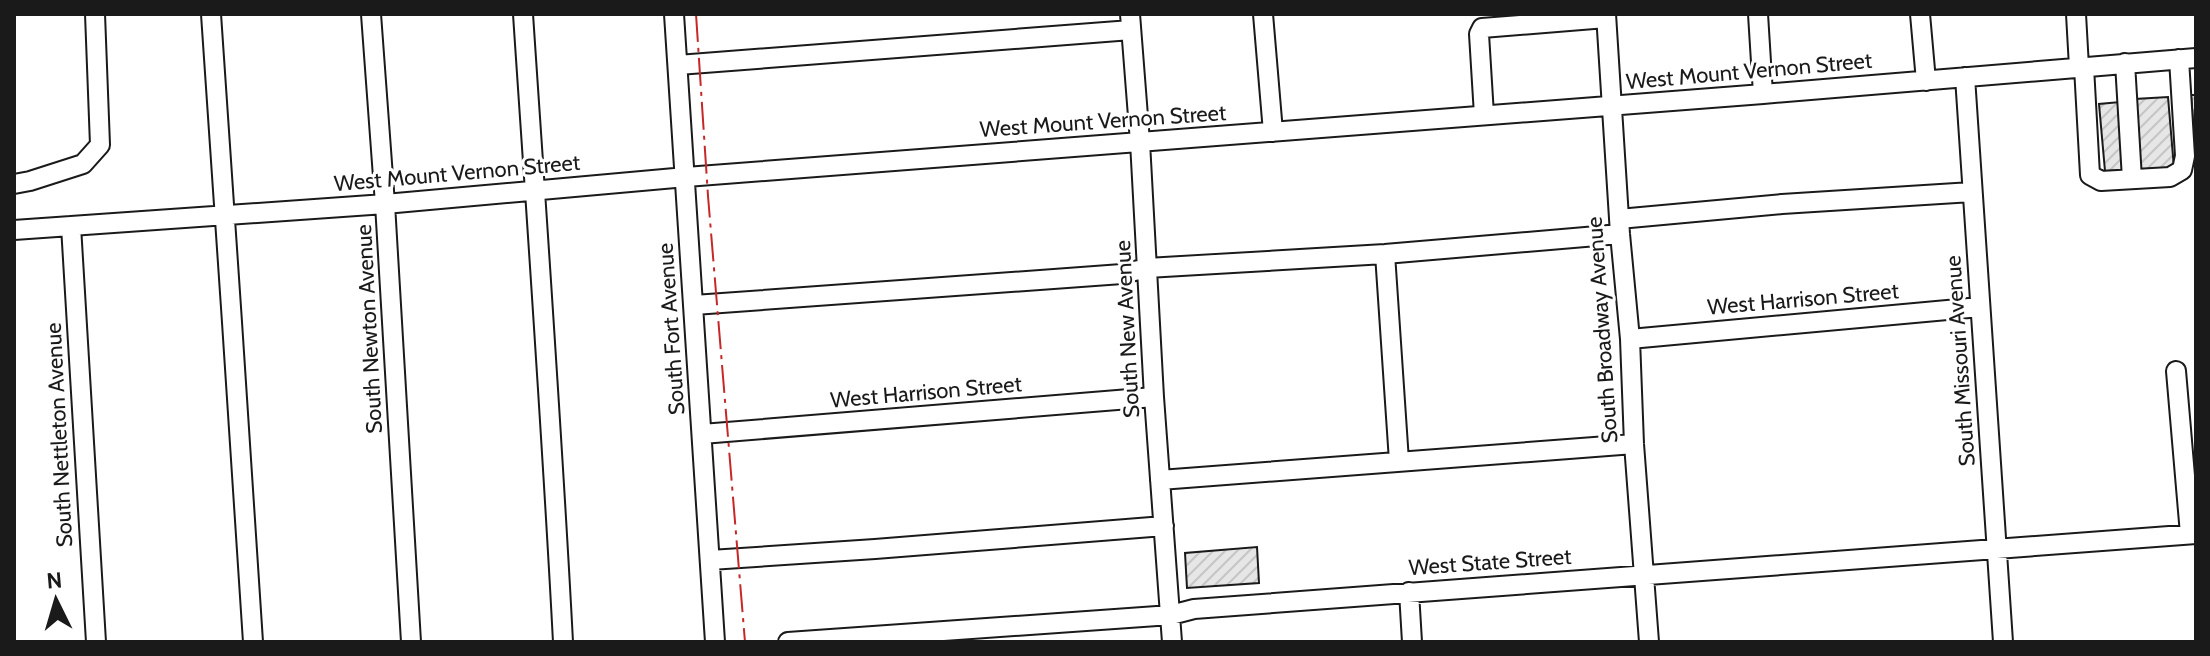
<svg xmlns="http://www.w3.org/2000/svg" width="2210" height="656" viewBox="0 0 2210 656" font-family="Cabin,sans-serif">
  <style>
    .building { fill: url(#building-hatch); stroke: #1a1a1a; stroke-width: 2 }
    .lines { fill: none; stroke-linecap: round; stroke-linejoin: round }
    .minor-casing { stroke: #1a1a1a; stroke-width: 22 }
    .minor { stroke: #fff; stroke-width: 18 }
    .power { stroke: #c62828; stroke-width: 2; stroke-dasharray: 28 6 4 6; stroke-linecap: butt }
    .labels { text-anchor: middle; dominant-baseline: central; stroke-width: 6; stroke-linejoin: round; paint-order: stroke }
    .street-label { font-size: 22px; fill: #1a1a1a; stroke: #fff }
  </style>
  <defs>
    <pattern id="building-hatch" width="6" height="6" patternUnits="userSpaceOnUse" patternTransform="scale(2)"><rect width="6" height="6" fill="#e6e6e6"/><path d="M-1 1l2-2M0 6l6-6M5 7l2-2" fill="none" stroke="#c5c5c5"/></pattern>
  </defs>
  <rect width="100%" height="100%" fill="#fff"/>
  <path class="building" d="M2191 95H2196V157Z
    M2168 97 2174 168 2140 170 2135 99Z
    M2120 102 2125 170 2105 171 2099 104Z
    M1257 547 1259 583 1187 588 1185 553Z"/>
  <g class="lines">
    <defs>
      <path id="minor" d="M211 14C226 223 239 433 253 642
        M371 14 385 204 411 642
        M523 14C537 223 552 432 563 642
        M674 14 715 642
        M1130 14 1140 142 1154 397 1172 642
        M1263 14 1273 132
        M1606 14 1620 234 1630 339 1634 444 1649 642
        M1758 14 1763 94
        M1920 14 1926 81
        M2076 14 2079 67
        M2125 63 2132 179
        M678 65 1131 30
        M2084 67 2090 175 2101 181 2170 177 2182 170 2185 156 2179 59
        M1965 77 2003 642
        M1484 115 1479 34 1482 28 1606 18
        M14 184 30 181 83 164 100 145 95 14
        M1619 219 1782 204 1972 192
        M71 226 96 642
        M14 230 385 204 686 177 1763 94 2196 58
        M1385 254 1399 461
        M694 305 1122 274 1147 268 1385 254 1620 234
        M1630 339 1980 307
        M2176 371 2190 534
        M702 434 1154 397
        M1160 480 1634 444
        M710 560 875 549 1164 526
        M1409 592 1412 642
        M788 642 1171 615 1194 609 2196 534"/>
    </defs>
    <use href="#minor" class="minor-casing"/>
    <use href="#minor" class="minor"/>
    <path class="power" d="M696 14 708 196 745 642"/>
  </g>
  <g class="labels">
    <g class="street-label">
      <text transform="translate(1749 71) rotate(-5)">West Mount Vernon Street</text>
      <text transform="translate(1103 121) rotate(-4)">West Mount Vernon Street</text>
      <text transform="translate(457 173) rotate(-5)">West Mount Vernon Street</text>
      <text transform="translate(1803 299) rotate(-5)">West Harrison Street</text>
      <text transform="translate(369 329) rotate(-93)">South Newton Avenue</text>
      <text transform="translate(671 329) rotate(-94)">South Fort Avenue</text>
      <text transform="translate(1127 329) rotate(-93)">South New Avenue</text>
      <text transform="translate(1602 330) rotate(-94)">South Broadway Avenue</text>
      <text transform="translate(1960 361) rotate(-94)">South Missouri Avenue</text>
      <text transform="translate(926 392) rotate(-5)">West Harrison Street</text>
      <text transform="translate(59 435) rotate(-93)">South Nettleton Avenue</text>
      <text transform="translate(1490 562) rotate(-4)">West State Street</text>
    </g>
  </g>
  <rect width="2210" height="656" fill="none" stroke="#1a1a1a" stroke-width="32"/>
  <g transform="translate(56 600) rotate(355)" stroke="#ffffff" stroke-width="6" paint-order="stroke">
  <path d="M0-6L14 30L0 20L-14 30Z" fill="#1a1a1a"/>
  <text y="-12" font-size="22" font-weight="bold" text-anchor="middle" fill="#1a1a1a">N</text>
  </g>
</svg>
